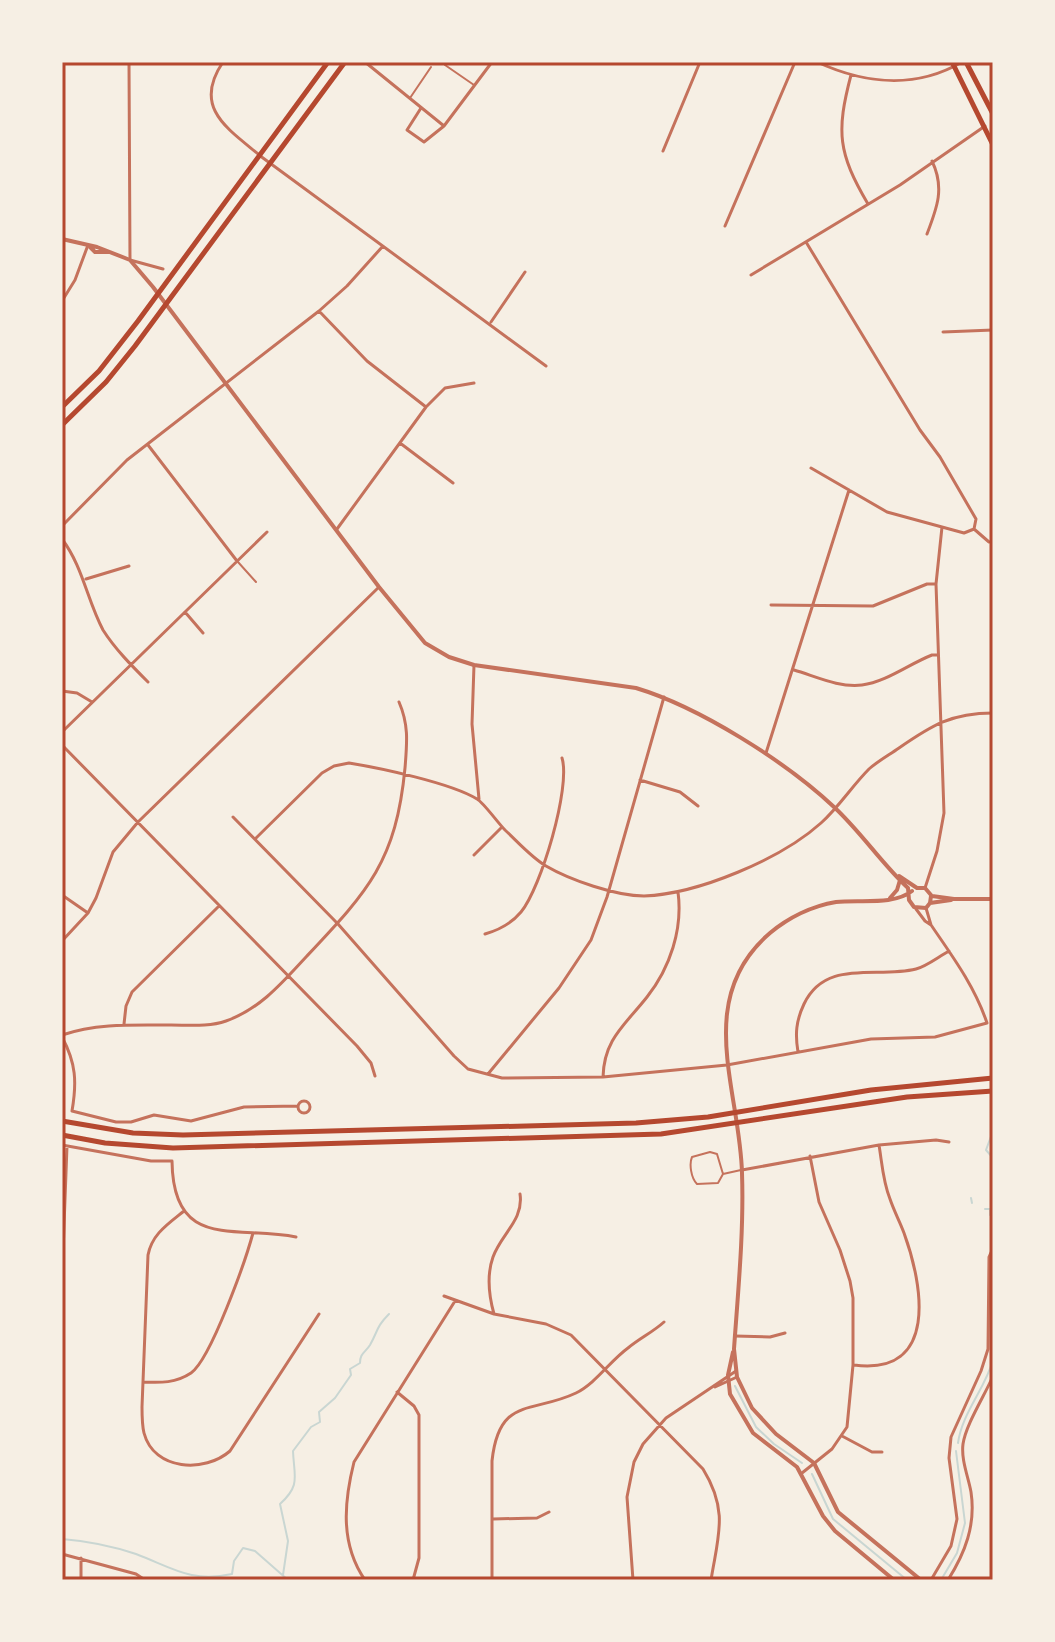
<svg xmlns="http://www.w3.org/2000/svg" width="1055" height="1642" viewBox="0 0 1055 1642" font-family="'Open Sans',sans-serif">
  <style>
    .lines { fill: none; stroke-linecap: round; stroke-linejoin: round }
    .stream { stroke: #c9d6d2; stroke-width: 2 }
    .service { stroke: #c5725c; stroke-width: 2 }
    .minor { stroke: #c5725c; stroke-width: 3 }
    .tertiary { stroke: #c5725c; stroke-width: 4 }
    .primary { stroke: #b5482f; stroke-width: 5 }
    .neatline { fill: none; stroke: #b5482f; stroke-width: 3 }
  </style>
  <rect width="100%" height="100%" fill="#f6efe4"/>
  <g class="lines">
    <path class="stream" d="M991 1111 993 1115
      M993 1131 986 1150 993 1158
      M971 1198 972 1203
      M985 1209H990V1215H993
      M735 1386 756 1427 774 1444 802 1463
      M958 1443C962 1413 985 1389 993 1360
      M812 1474 833 1519 907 1580
      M62 1539C87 1541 112 1546 136 1554 173 1568 191 1583 232 1574L234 1561 243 1548 255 1551 288 1580
      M283 1575 288 1541 280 1504C301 1485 294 1477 293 1451L311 1427 320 1422 319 1412 335 1398 351 1375 350 1369 360 1363C360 1353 365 1353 370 1345 378 1331 376 1327 389 1314
      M941 1580 957 1553 965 1523 956 1451"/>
    <path class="service" d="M445 65 474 85
      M410 98 431 67
      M238 562 256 582
      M723 1174 718 1183 697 1184C691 1178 689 1164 692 1157L710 1152 717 1154 723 1174 741 1170"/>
    <path class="minor" d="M129 62 130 260 163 269
      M223 62C191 109 230 130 263 158L546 366
      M365 62 444 126 492 62
      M817 62C865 84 916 89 962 62
      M851 75C836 132 838 153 868 204
      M421 108 407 130 424 142 444 126
      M663 151 700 62
      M725 226 795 62
      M927 234C937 208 945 188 932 161
      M806 242 920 430 940 457 976 519 974 529
      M751 275 900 185 985 126
      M62 301 75 280 88 245
      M319 311 367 361 426 407
      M491 322 525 272
      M943 332 993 330
      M400 443 453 483
      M148 445 237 561
      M811 468 887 512 964 533 974 529
      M62 526 127 460 319 311 347 286 383 246
      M337 529 426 407 445 388 474 383
      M974 529 989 542
      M62 539C83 567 87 600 103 630 115 649 132 666 148 682
      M86 579 129 566
      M771 605 873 606 927 584H936
      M185 612 203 633
      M474 665 472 724 479 799
      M794 670C815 676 839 688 862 685 886 682 909 664 932 655H937
      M62 691 77 693 92 702
      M62 732 267 532
      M62 745 357 1046 371 1063 375 1076
      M766 753 849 490
      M640 780 680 792 698 806
      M233 817 338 924 454 1056 468 1069 502 1078 603 1077 727 1065 871 1039 935 1037 987 1023C975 987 953 957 931 925L925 921 916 909
      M255 839 322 773 334 766 349 763C380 768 451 783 477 799 483 802 498 823 505 830 518 842 531 857 546 866 570 880 616 896 644 896 698 894 781 859 821 823 839 807 852 786 869 769 878 761 889 755 899 748 932 725 952 713 993 713
      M474 855 502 827
      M925 888 937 851 944 813 936 584 942 527
      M62 895 88 913
      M926 908 931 925
      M485 934C499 930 511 924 521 912 541 888 571 787 562 758
      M62 941 88 913 96 898 113 852 138 822 379 587
      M124 1024 126 1006 132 992 219 906
      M62 1035C97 1023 134 1025 171 1025 189 1025 209 1027 226 1021 260 1009 282 983 306 957 368 891 396 862 405 768 407 743 409 725 399 702
      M62 1037C76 1063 77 1082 72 1111L116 1122H131L154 1115 191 1121 244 1107 298 1106
      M798 1052C795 1034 796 1021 804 1004 826 958 877 979 916 969 927 966 938 957 949 951
      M488 1074 559 988 591 940 607 897 664 697
      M603 1077C604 1039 625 1025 647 997 670 968 683 929 678 892
      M298 1107a6 6 0 1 1 12 0a6 6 0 1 1-12 0Z
      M62 1145 151 1161H172C173 1251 235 1225 296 1237
      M742 1170 879 1145 936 1140 949 1142
      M184 1211C168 1224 152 1234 148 1255L142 1407C142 1415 142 1425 144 1433 154 1471 205 1473 230 1451L319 1314
      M62 1279 67 1146
      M444 1296 494 1314 546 1324 571 1335 703 1469C729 1511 718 1536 711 1580
      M494 1314C489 1296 487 1274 493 1257 501 1234 524 1220 520 1194
      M735 1336 770 1337 785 1333
      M854 1365C939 1376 923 1285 904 1233 900 1222 894 1211 890 1199 883 1182 882 1163 879 1145
      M143 1382C161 1383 176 1383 191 1373 211 1359 246 1259 253 1233
      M715 1387 737 1377
      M397 1392 414 1406 419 1415V1558L413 1580
      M842 1436 872 1452H882
      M802 1473 832 1449 847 1427 853 1365V1298L850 1281 840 1250 819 1202 810 1156
      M493 1519 537 1518 549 1512
      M62 1554 136 1574 145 1580
      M81 1580V1558
      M365 1580C340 1544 344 1502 354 1462L455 1301
      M492 1580V1461C499 1396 532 1414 576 1393 596 1383 610 1361 628 1348 640 1338 653 1332 664 1322
      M633 1580 627 1497 634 1462 643 1444 666 1418 736 1371
      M931 1580 951 1546 957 1519 949 1458 951 1437 981 1371 988 1349 989 1257 993 1248
      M948 1580C965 1553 976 1525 971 1492 968 1476 961 1460 963 1444 966 1424 985 1395 993 1376"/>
    <path class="tertiary" d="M62 239 97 247 130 260 153 287 379 587 425 643 449 657 474 665 636 688C699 707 785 761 834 807 861 832 882 864 908 888L909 900 914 907 926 908 930 903 931 896
      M90 247 95 252H107
      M899 876 917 888H925L931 895
      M912 891C893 906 859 899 836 902 812 906 788 918 770 933 693 999 740 1090 742 1173 744 1231 738 1292 734 1349L737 1377 752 1408 776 1434 814 1463 838 1512 921 1580
      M932 896 954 899H993
      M890 898 897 890 900 880
      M930 903 951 900
      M733 1352 728 1375 730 1394 753 1433 797 1467 823 1516 835 1531 894 1580"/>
    <path class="primary" d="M952 62 993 145
      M966 62 993 114
      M62 407 99 371 138 321 328 62
      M62 425 106 382 135 346 345 62
      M62 1121 133 1133 183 1135 636 1123 708 1117 871 1090 993 1078
      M62 1135 105 1143 173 1148 661 1134 907 1097 993 1091"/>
  </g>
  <rect width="1055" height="1642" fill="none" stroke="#f6efe4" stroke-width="128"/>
  <rect x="64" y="64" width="927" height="1514" class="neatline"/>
</svg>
